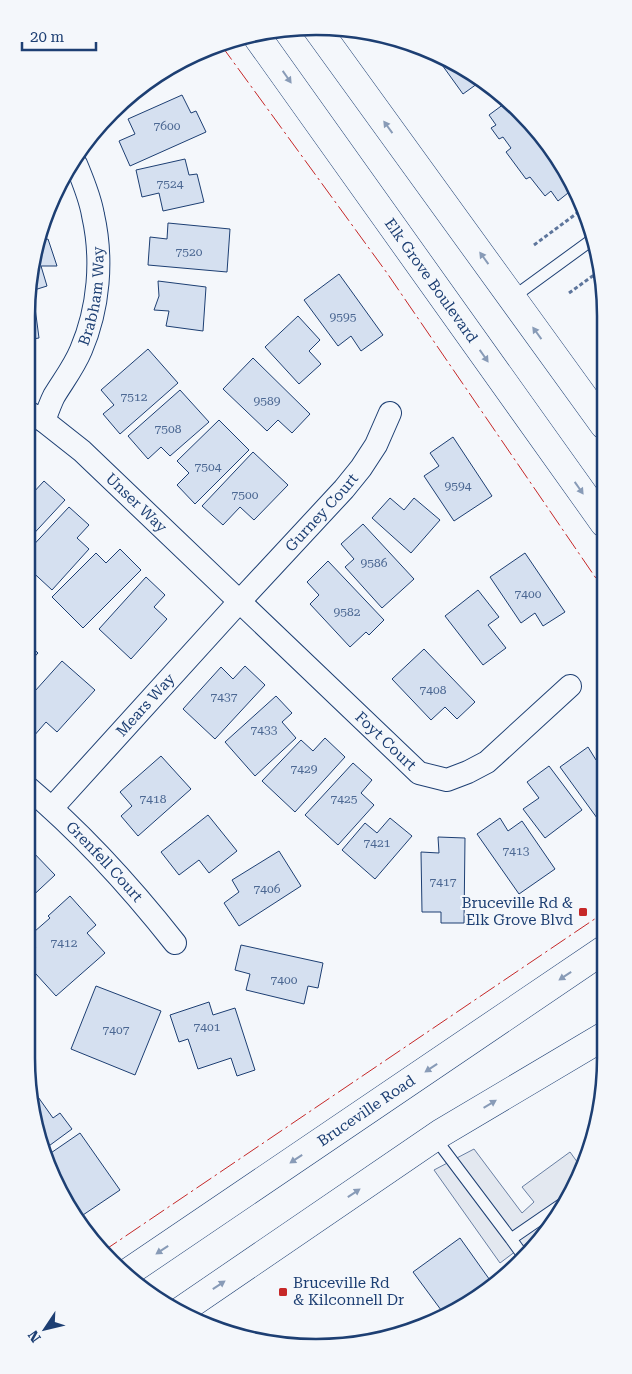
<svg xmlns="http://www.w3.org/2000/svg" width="632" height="1374" viewBox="0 0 632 1374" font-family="'Roboto Serif',serif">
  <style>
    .parking { fill: #e3e8f0; stroke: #687fa3 }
    .building { fill: #d5e0f0; stroke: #1d3f73 }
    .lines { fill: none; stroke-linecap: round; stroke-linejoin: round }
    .service-casing { stroke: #1d3f73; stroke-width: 13 }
    .minor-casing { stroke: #1d3f73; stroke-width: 24 }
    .secondary-casing { stroke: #1d3f73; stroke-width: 29 }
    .path { stroke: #5e769c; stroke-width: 3; stroke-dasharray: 4 2.5; stroke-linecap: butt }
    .service { stroke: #f4f7fb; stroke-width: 11 }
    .minor { stroke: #f4f7fb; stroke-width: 22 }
    .secondary { stroke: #f4f7fb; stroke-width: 28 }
    .power { stroke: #c62828; stroke-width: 1; stroke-dasharray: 18 4 2.5 4; stroke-linecap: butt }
    .oneway { fill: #889bb7 }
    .poi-dot { fill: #c62828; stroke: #f4f7fb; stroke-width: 2 }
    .labels { text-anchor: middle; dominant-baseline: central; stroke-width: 4; stroke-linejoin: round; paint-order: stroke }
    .number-label { font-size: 12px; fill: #4b6792 }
    .street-label { font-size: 15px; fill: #1d3f73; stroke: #f4f7fb }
    .poi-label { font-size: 15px; fill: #1d3f73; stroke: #f4f7fb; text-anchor: end }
    .rim { fill: none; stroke: #1d3f73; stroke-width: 2.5 }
  </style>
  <rect width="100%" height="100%" fill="#f4f7fb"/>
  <path class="parking" d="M474 1149 522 1213 534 1202 522 1187 570 1152 583 1170 548 1227 500 1263 434 1170Z"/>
  <path class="building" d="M432 51 492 86 493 87 488 90 481 81 463 94Z
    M163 77 109 114 111 111Z
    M182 95 191 113 196 111 206 132 130 166 119 141 135 134 128 119Z
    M508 101 546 139 569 179 567 180 573 189 558 201 551 191 545 196 530 177 526 179 506 152 511 148 503 137 499 139 491 128 496 125 489 115Z
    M185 159 189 175 197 174 204 202 163 211 159 193 142 197 136 170Z
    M168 223 230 229 227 272 148 265 150 237 167 239Z
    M48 239 57 266H41L47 286 31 291 41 241Z
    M339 274 383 335 361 351 351 336 338 346 304 300Z
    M158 281 206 287 203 331 166 326 169 311 154 310 159 296Z
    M34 300 39 338 26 340V316L29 301Z
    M298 316 320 340 309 351 321 364 299 384 265 347Z
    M148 349 178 383 120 434 103 414 114 405 101 390Z
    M253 358 310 414 292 433 278 420 267 431 223 389Z
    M180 390 209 422 170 456 161 447 148 459 128 436Z
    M219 420 249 450 195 504 177 485 189 473 177 461Z
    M453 437 492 496 454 521 424 476 439 466 430 453Z
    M253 452 288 485 254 520 240 507 223 525 202 506Z
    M44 481 65 500 26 542V489L32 494Z
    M390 498 404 510 414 498 440 520 411 553 372 518Z
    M69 507 89 525 77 538 89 549 52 590 26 566V553Z
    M363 524 414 579 382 608 345 567 354 559 341 544Z
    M120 549 141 570 83 628 52 597 96 553 106 563Z
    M525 553 565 612 543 626 535 613 521 623 490 577Z
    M328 561 384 620 369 635 366 632 350 647 310 604 319 595 307 582Z
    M146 577 165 595 154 607 167 619 131 659 99 629Z
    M478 590 499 617 488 625 506 648 483 665 445 616Z
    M26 642 38 653 26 666Z
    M424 649 475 702 457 719 445 707 431 720 392 679Z
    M62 661 95 690 57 732 46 722 33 737 26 730V701Z
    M245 666 265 685 215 739 183 709 221 667 233 679Z
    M276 696 292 713 282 722 296 738 255 776 225 742Z
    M325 738 345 757 295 812 262 781 301 740 313 751Z
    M588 747 596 760 605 754V829L560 767Z
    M161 756 191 789 138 836 121 816 132 806 120 792Z
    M353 763 372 780 361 793 374 805 338 845 305 815Z
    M549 766 582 810 545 838 523 809 539 798 527 782Z
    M208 815 237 851 209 873 199 860 179 875 161 852Z
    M390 818 412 836 375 879 342 850 365 823 377 833Z
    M500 818 508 831 522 821 555 869 519 894 477 834Z
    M438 837 465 838 464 923H441V912H422L421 852 439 853Z
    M30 849 55 875 26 902V853Z
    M279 851 301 886 239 926 224 903 239 892 232 880Z
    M70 896 96 925 87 933 105 953 56 996 26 963V957L36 948 27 938 50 918 48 916Z
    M241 945 323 963 318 988 308 986 304 1004 246 990 250 974 235 970Z
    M96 986 161 1011 135 1075 71 1049Z
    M209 1002 213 1015 235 1008 255 1070 237 1076 231 1058 198 1069 188 1039 179 1042 170 1015Z
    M31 1087 53 1118 60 1113 72 1129 42 1151Z
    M80 1133 120 1190 80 1217 45 1157Z
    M460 1238 492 1283 464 1306 461 1302 444 1314 413 1272Z"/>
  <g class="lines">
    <defs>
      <path id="service" d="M512 298 593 239
        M435 1138 511 1239 562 1204
        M511 1239 524 1257"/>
      <g id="minor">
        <path id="s1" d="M26 411 44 421 82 451 419 773 447 780 468 772 487 762 570 686"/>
        <path id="s2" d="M44 421C47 413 50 404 54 396 63 381 74 367 81 350 99 308 103 259 93 215 90 197 83 181 76 164"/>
        <path id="s3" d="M26 786C82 833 130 886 175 943"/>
        <path id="s4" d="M52 808 239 602 344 489 361 468 376 445 390 413"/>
      </g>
      <g id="secondary">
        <path d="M315 26 604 425"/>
        <path id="s5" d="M258 38 604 523"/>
        <path id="s6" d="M127 1273 605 949"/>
        <path d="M179 1312 441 1133 606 1035"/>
      </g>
    </defs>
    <use href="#service" class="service-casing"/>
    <use href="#minor" class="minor-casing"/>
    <use href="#secondary" class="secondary-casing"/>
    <path class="path" d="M534 245 584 208
      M569 293 601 270"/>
    <use href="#service" class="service"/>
    <use href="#minor" class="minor"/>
    <use href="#secondary" class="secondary"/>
    <path class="power" d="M221 45 387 273 604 590
      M102 1252 605 912"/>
  </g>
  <defs><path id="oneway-solid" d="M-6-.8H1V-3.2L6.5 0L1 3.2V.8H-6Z" transform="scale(1.25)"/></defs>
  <g class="oneway">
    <use href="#oneway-solid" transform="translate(287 77) rotate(55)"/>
    <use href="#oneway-solid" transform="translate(388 127) rotate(-126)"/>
    <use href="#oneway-solid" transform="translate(484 258) rotate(-126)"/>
    <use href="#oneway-solid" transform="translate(537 333) rotate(-126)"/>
    <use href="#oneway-solid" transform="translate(484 356) rotate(55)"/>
    <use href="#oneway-solid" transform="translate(579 488) rotate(55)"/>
    <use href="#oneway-solid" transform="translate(565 976) rotate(146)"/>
    <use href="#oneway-solid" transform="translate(431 1068) rotate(146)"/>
    <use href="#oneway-solid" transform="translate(490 1104) rotate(-31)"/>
    <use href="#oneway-solid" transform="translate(296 1159) rotate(146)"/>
    <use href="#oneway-solid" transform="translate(354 1193) rotate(-34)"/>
    <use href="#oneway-solid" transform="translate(162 1250) rotate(146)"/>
    <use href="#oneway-solid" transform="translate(219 1285) rotate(-34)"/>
  </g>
  <g class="poi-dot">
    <rect x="578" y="907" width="10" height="10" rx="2.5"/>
    <rect x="278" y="1287" width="10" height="10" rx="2.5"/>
  </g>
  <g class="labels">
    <g class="number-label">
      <text x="167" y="126">7600</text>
      <text x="170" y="184">7524</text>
      <text x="189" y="252">7520</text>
      <text x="343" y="317">9595</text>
      <text x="134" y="397">7512</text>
      <text x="267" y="401">9589</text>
      <text x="168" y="429">7508</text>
      <text x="208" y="467">7504</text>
      <text x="458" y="486">9594</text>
      <text x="245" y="495">7500</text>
      <text x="374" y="563">9586</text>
      <text x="528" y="594">7400</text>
      <text x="347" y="612">9582</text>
      <text x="433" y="690">7408</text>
      <text x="224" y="697">7437</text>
      <text x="264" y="730">7433</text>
      <text x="304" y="769">7429</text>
      <text x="153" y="799">7418</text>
      <text x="344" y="799">7425</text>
      <text x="377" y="843">7421</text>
      <text x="516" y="851">7413</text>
      <text x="443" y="882">7417</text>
      <text x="267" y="889">7406</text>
      <text x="64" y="943">7412</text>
      <text x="284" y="980">7400</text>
      <text x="207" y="1027">7401</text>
      <text x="116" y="1030">7407</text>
    </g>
    <g class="street-label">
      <text stroke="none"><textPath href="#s5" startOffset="298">Elk Grove Boulevard</textPath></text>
      <text stroke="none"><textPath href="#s2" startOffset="136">Brabham Way</textPath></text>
      <text stroke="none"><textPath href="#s1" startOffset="144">Unser Way</textPath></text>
      <text stroke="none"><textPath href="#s4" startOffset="400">Gurney Court</textPath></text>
      <text stroke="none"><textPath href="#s4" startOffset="139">Mears Way</textPath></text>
      <text stroke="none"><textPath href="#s1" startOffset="489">Foyt Court</textPath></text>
      <text stroke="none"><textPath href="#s3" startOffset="109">Grenfell Court</textPath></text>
      <text stroke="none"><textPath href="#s6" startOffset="289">Bruceville Road</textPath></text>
    </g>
    <g class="poi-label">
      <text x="573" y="903">Bruceville Rd &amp;<tspan x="573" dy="17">Elk Grove Blvd</tspan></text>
      <text x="293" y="1283" text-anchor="start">Bruceville Rd<tspan x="293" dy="17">&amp; Kilconnell Dr</tspan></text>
    </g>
  </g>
  <path d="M0 0H632V1374H0ZM316 35H316A281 281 0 0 1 597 316V1058A281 281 0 0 1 316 1339H316A281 281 0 0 1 35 1058V316A281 281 0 0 1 316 35Z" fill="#f4f7fb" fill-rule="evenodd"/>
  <path class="rim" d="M316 35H316A281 281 0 0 1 597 316V1058A281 281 0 0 1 316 1339H316A281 281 0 0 1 35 1058V316A281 281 0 0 1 316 35Z"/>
  <g transform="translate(45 1329) rotate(235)" stroke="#f4f7fb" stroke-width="4" paint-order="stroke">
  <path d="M0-4L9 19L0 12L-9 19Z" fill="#1d3f73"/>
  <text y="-8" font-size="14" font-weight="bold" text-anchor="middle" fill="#1d3f73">N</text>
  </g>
  <path d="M22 42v8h74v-8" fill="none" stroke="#1d3f73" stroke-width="2.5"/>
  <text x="30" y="42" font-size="15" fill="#1d3f73" stroke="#f4f7fb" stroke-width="4" paint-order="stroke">20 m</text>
</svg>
